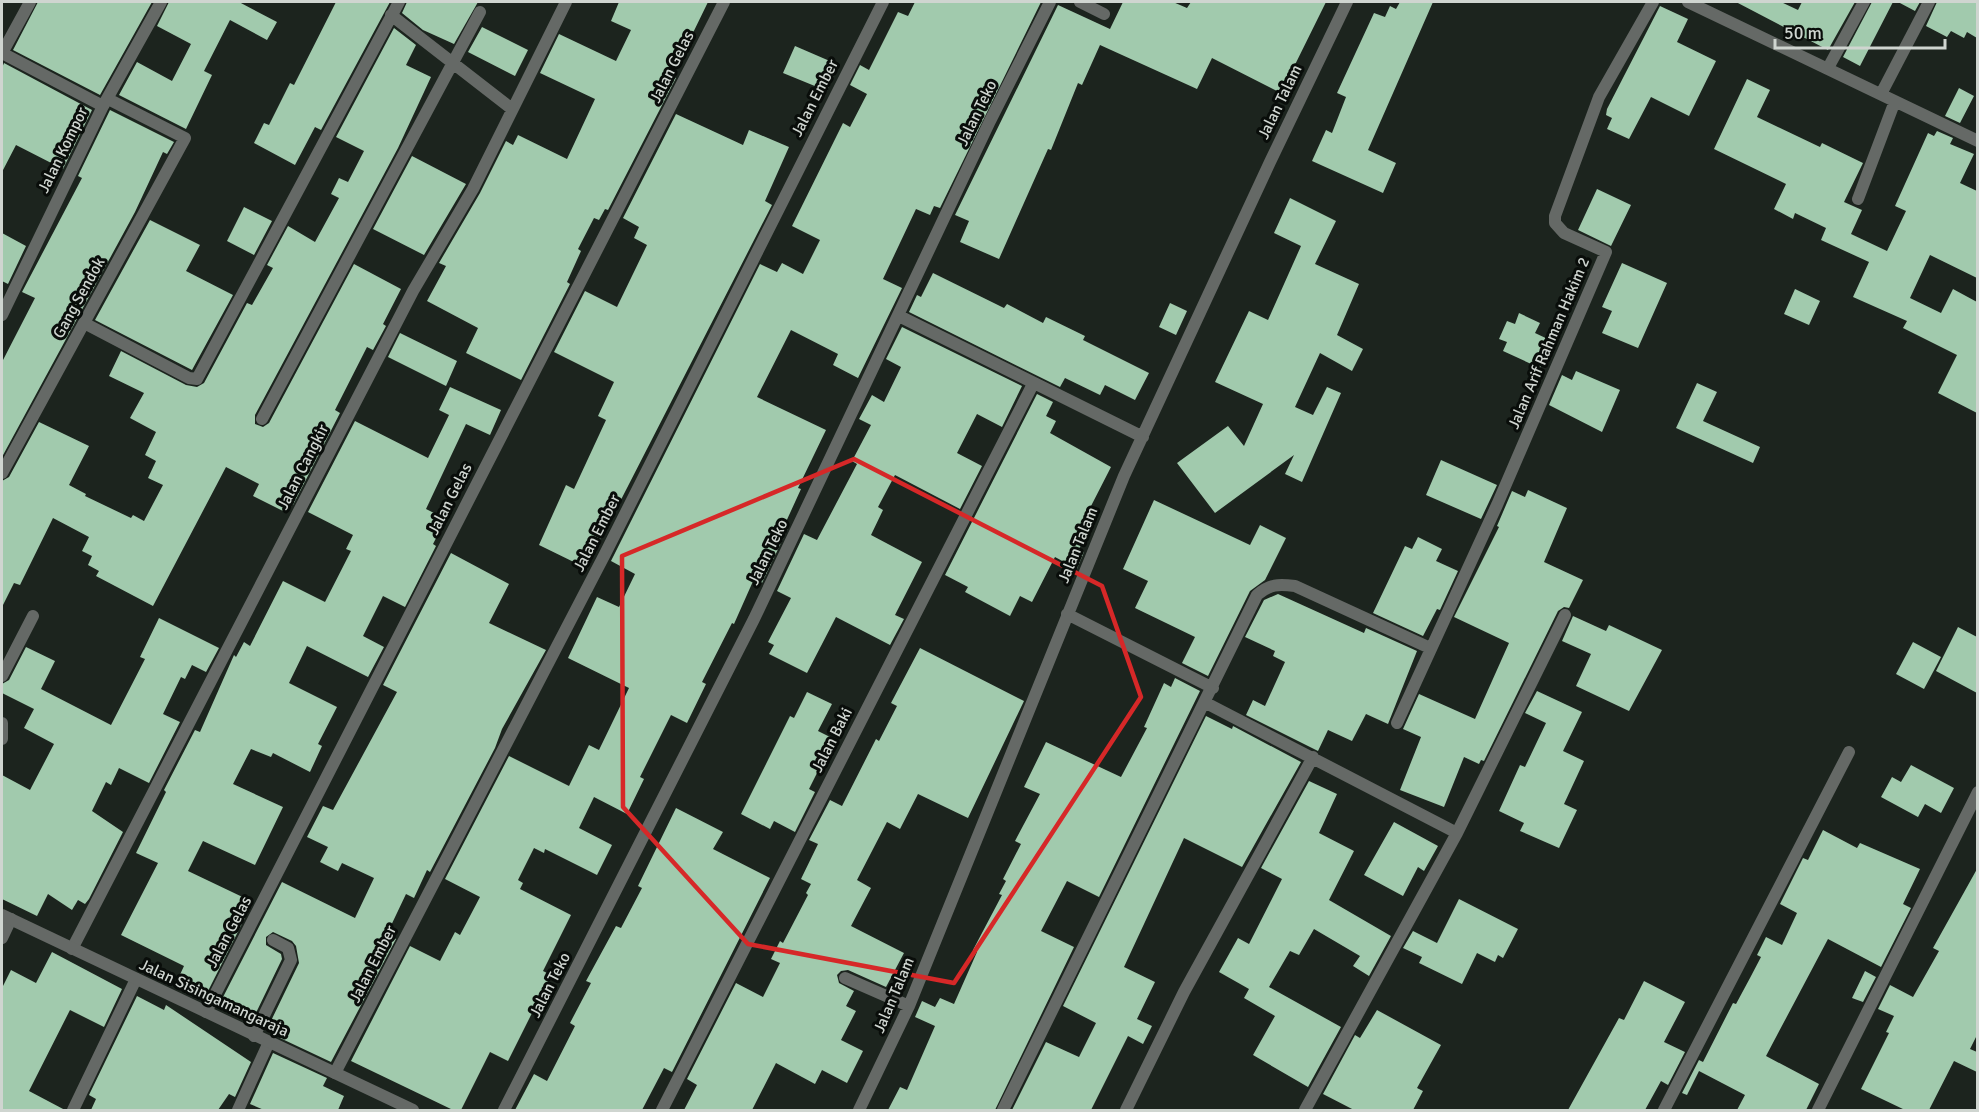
<svg xmlns="http://www.w3.org/2000/svg" width="1979" height="1112" viewBox="0 0 1979 1112" font-family="Signika,sans-serif">
  <style>
    .building { fill: #a1caad }
    .lines { fill: none; stroke-linecap: round; stroke-linejoin: round }
    .minor { stroke: #656966; stroke-width: 12 }
    .tertiary { stroke: #656966; stroke-width: 12 }
    .marked { fill: none; stroke: #d62828; stroke-width: 4.5; stroke-linejoin: round }
    .labels { text-anchor: middle; dominant-baseline: central; stroke-width: 6; stroke-linejoin: round; paint-order: stroke }
    .street-label { font-size: 16px; fill: #cfd5d0; stroke: #090d0a }
  </style>
  <rect width="100%" height="100%" fill="#1c241e"/>
  <path class="building" d="M38 2H152L100 95 13 50Z
    M169 2H239L277 22 267 40 230 20 204 71 212 75 186 129 119 95 137 62 172 81 191 44 157 26Z
    M336 2H390L321 130 315 127 295 165 254 143 264 123 269 125 290 83 294 85Z
    M407 2H478L454 44 423 30 402 13Z
    M619 2H708L689 41 682 38 666 73 676 78 608 210 605 209 599 220 594 218 578 249 581 251 567 282 570 284 521 380 466 353 478 328 427 301 446 266 439 263 480 193 506 141 513 145 518 135 567 159 595 99 540 73 559 34 616 61 631 30 611 21Z
    M915 2H1041L940 208 934 206 930 215 916 209 883 279 902 288 858 378 833 365 838 354 791 330 757 397 826 430 798 488 801 489 785 524 789 526 762 583 754 579 734 624 732 623 702 682 706 684 687 723 671 715 640 777 644 779 627 814 594 797 579 828 612 845 597 875 545 849 544 853 534 848 518 880 523 883 520 889 571 915 543 971 551 975 508 1061 490 1052 461 1110H453L351 1061 410 946 440 961 455 932 460 935 480 897 445 879 509 756 569 786 589 745 599 750 629 688 568 658 597 597 619 607 635 574 611 561 760 264 777 272 782 263 803 274 820 240 792 226 843 123 850 127 867 94 850 85 860 65 869 70 898 12 908 16Z
    M1123 2H1173L1187 8 1191 2H1326L1281 93 1212 58 1197 89 1100 45 1082 85 1078 83 1051 150 1048 149 999 259 960 242 969 221 955 215 1058 5 1110 29Z
    M1400 2H1433L1368 150 1396 163 1383 193 1312 161 1326 130 1332 133 1346 97 1337 93 1374 13 1385 17 1390 6 1396 9Z
    M1736 2H1781L1798 10 1802 2H1855L1828 50Z
    M1872 2H1893L1860 66 1843 57Z
    M1898 2H1920L1915 11Z
    M1937 2H1977V38L1967 32 1964 38 1951 31 1947 37 1926 26Z
    M1660 6 1688 19 1677 42 1716 61 1689 116 1651 97 1629 139 1607 129 1612 118 1606 115 1607 109Z
    M482 27 528 50 515 76 468 52Z
    M394 28 416 45 406 65 431 77 398 148 255 415V424L263 427 269 423 354 264 401 289 383 324 386 326 373 350 367 347 335 410 340 413 293 505 290 504 285 512 253 496 259 484 226 467 153 606 96 576 99 571 88 565 92 556 82 551 89 537 53 518 20 585 14 583 2 607V481L9 477 39 422 89 446 69 485 86 494 85 496 131 518 133 515 144 521 163 485 148 478 156 461 145 455 156 432 130 418 144 393 109 376 121 351 186 385 197 387 204 383 247 303 252 305 273 268 267 265 288 226 315 242 339 198 331 194 339 178 348 182 364 151 336 137Z
    M795 46 839 65 827 91 783 73Z
    M4 63 92 110 63 169 16 145 2 172V68Z
    M1747 79 1770 90 1757 117 1820 147 1822 143 1863 163 1844 202 1862 210 1851 234 1887 251 1906 211 1895 206 1928 133 1934 136 1937 131 1953 138 1950 144 1974 154 1960 183 1977 191V278L1930 255 1910 298 1941 313 1953 289 1977 302V413L1938 393 1957 355 1903 328 1907 321 1853 297 1869 262 1821 240 1826 228 1795 213 1793 219 1774 209 1786 184 1714 149Z
    M1959 88 1974 96 1960 123 1945 116Z
    M110 110 174 142 167 154 163 152 135 212 2 457V362L35 298 22 292 82 178 78 176Z
    M676 114 743 145 749 130 789 147 765 201 772 205 586 568 539 545 566 485 574 489 606 420 598 416 614 382 554 352 585 291 617 307 647 245 634 238 639 227 623 218Z
    M412 156 466 184 424 255 373 229Z
    M1597 189 1631 205 1611 246 1578 230Z
    M1290 198 1336 221 1315 264 1359 284 1337 335 1363 349 1352 371 1320 353 1295 407 1313 415 1327 387 1341 393 1302 482 1285 474 1294 455 1215 513 1177 463 1228 426 1244 446 1263 404 1215 382 1249 311 1268 320 1301 246 1274 233Z
    M244 207 272 221 254 255 227 241Z
    M150 220 200 245 186 271 233 295 192 370 95 320Z
    M2 233 26 246 8 284 2 281Z
    M1622 263 1667 283 1638 348 1602 333 1612 311 1602 307Z
    M933 273 1004 308 1007 304 1043 323 1046 317 1085 336 1083 340 1149 373 1135 400 1105 385 1100 395 1065 378 1060 387 909 312 917 295 921 297Z
    M1795 289 1820 301 1809 325 1784 314Z
    M1170 303 1187 311 1176 335 1159 327Z
    M1519 313 1540 323 1535 333 1552 341 1540 368 1503 351 1507 342 1499 339 1507 321 1515 324Z
    M902 327 1022 386 1002 427 977 414 957 453 982 466 960 509 895 475 878 507 883 510 871 535 922 562 895 615 904 619 890 645 836 617 807 673 769 654 774 645 768 642 791 598 777 591 804 534 817 540 857 464 852 461 871 425 859 419 872 395 884 402 901 367 886 359Z
    M400 333 457 361 446 386 388 357Z
    M1576 371 1620 390 1602 432 1549 405 1562 375 1572 380Z
    M1697 383 1717 392 1703 421 1760 447 1753 463 1676 428Z
    M450 387 501 410 490 435 466 424 426 509 446 519 433 544 436 546 405 607 383 596 363 636 384 647 368 677 307 646 289 683 337 707 318 744 322 746 310 772 273 753 271 757 251 749 233 784 283 807 255 865 203 841 188 871 253 902 206 995 177 981 184 966 121 935 158 863 136 853 166 792 164 790 195 730 200 732 234 655 236 657 244 642 250 646 283 581 325 602 351 551 346 549 353 535 308 512 355 421 428 458 449 415 439 410Z
    M1037 394 1053 402 1046 416 1056 421 1050 433 1111 467 1090 508 1098 512 1079 549 1084 552 1077 569 1055 557 1032 602 1020 596 1010 616 965 592 968 587 945 575Z
    M1441 460 1497 485 1481 519 1426 495Z
    M1528 490 1567 508 1544 562 1583 580 1569 608 1564 607 1558 611 1484 761 1481 760 1479 764 1464 757 1444 807 1400 790 1421 737 1403 729 1419 694 1475 719 1509 643 1454 617 1499 527 1497 526 1512 491 1525 497Z
    M1154 500 1250 545 1260 525 1286 538 1265 580 1250 591 1208 676 1182 663 1195 637 1135 608 1148 581 1123 569Z
    M1418 537 1442 549 1436 561 1458 571 1440 610 1437 609 1423 636 1373 613 1405 546 1412 549Z
    M451 553 509 584 489 623 546 650 502 729 495 748 430 872 427 870 414 898 406 894 387 934 396 939 331 1062 280 1038 283 1032 269 1025 299 963 296 946 292 941 273 932 266 937V945L281 954 282 959 254 1017 221 1001 282 882 355 918 374 878 342 863 338 871 320 862 328 847 307 837 323 806 333 810 397 692 383 685Z
    M1278 594 1364 633 1366 628 1417 651 1388 724 1366 714 1352 741 1328 730 1318 751 1246 715 1253 700 1265 706 1285 662 1273 656 1275 651 1245 637 1264 600Z
    M1573 616 1606 631 1609 625 1662 650 1629 711 1576 686 1591 654 1562 641Z
    M159 618 219 648 206 672 192 665 185 679 181 677 163 714 180 722 149 783 119 768 111 785 106 782 92 811 123 832 89 899 85 904 78 900 72 910 48 894 37 916 2 899V775L30 790 54 744 24 728 34 709 2 693V684L9 680 26 647 55 661 41 689 111 725 145 659 140 657Z
    M1958 627 1977 637V693L1936 671Z
    M1913 642 1941 657 1924 689 1896 674Z
    M920 648 1024 701 968 818 918 794 900 829 887 822 857 880 871 888 851 926 904 953 886 987 848 970 841 971 837 975 839 983 854 991 846 1006 856 1011 841 1040 863 1051 847 1083 822 1070 815 1084 776 1063 752 1110H684L697 1085 687 1079 736 983 763 997 780 963 771 959 780 941 783 943 808 895 806 893 811 884 801 879 818 844 809 840 830 800 842 806 876 739 879 741 897 706 891 703Z
    M1175 678 1200 691 1099 897 1067 881 1041 931 1074 947 995 1110H888L900 1087 907 1090 935 1026 915 1017 922 1001 935 1007 940 998 954 1004 977 952 973 950 1002 895 999 894 1006 881 1003 879 1021 844 1015 841 1040 794 1024 787 1046 742 1121 777 1147 728 1144 727 1164 683 1171 687Z
    M1537 691 1582 712 1563 751 1584 761 1564 804 1577 810 1559 848 1520 831 1524 823 1499 811 1520 765 1525 767 1546 723 1525 713Z
    M807 692 832 704 818 731 834 739 809 789 815 792 795 832 774 821 770 829 741 814 790 716 794 718Z
    M1206 716 1232 729 1233 726 1301 762 1242 867 1184 838 1124 967 1155 982 1137 1019 1152 1026 1143 1044 1128 1036 1091 1110H1012L1046 1042 1079 1057 1096 1023 1063 1006Z
    M1911 765 1954 788 1941 813 1925 804 1918 817 1881 797 1892 777 1901 782Z
    M1309 781 1337 794 1319 833 1354 851 1329 900 1391 936 1369 976 1353 966 1360 956 1314 929 1299 955 1290 951 1269 987 1341 1027 1308 1087 1253 1055 1275 1016 1244 998 1249 989 1219 972 1238 938 1249 944 1282 879 1261 868Z
    M676 808 723 832 713 849 770 878 672 1072 664 1068 642 1110H515L534 1074 547 1081 575 1026 570 1023 591 983 586 981 616 926 621 928 642 888 638 886Z
    M1394 822 1438 846 1424 871 1418 867 1403 896 1364 875Z
    M1823 830 1857 848 1860 843 1920 869 1903 904 1911 908 1881 967 1828 939 1766 1056 1819 1084 1806 1110H1737L1745 1095 1699 1071 1687 1095 1682 1093 1699 1060 1703 1062 1733 1003 1736 1004 1750 978 1761 957 1757 955 1766 937 1782 945 1797 913 1780 904 1803 858 1808 860Z
    M1977 869V1035L1970 1049 1977 1052V1072L1954 1061 1929 1110H1905L1861 1089 1889 1033 1886 1032 1894 1016 1878 1009 1890 985 1913 997 1939 951 1933 948Z
    M1459 899 1518 929 1503 958 1498 955 1495 962 1477 953 1462 984 1419 963 1422 957 1403 948 1413 931 1437 943Z
    M52 952 122 989 104 1027 70 1010 29 1091 65 1110H2V988L11 970 36 983Z
    M1865 971 1876 977 1863 1002 1852 998Z
    M1644 981 1685 1002 1664 1042 1685 1052 1668 1085 1661 1081 1645 1110H1568L1619 1018 1624 1020Z
    M137 996 164 1010 166 1005 251 1062 235 1097 229 1094 218 1110H91L96 1099 89 1095Z
    M1377 1010 1441 1045 1417 1088 1423 1091 1413 1110H1354L1323 1094 1355 1035 1360 1038Z
    M273 1053 327 1078 323 1086 344 1096 338 1110H264L250 1104Z"/>
  <g class="lines">
    <path class="minor" d="M1080 2 1104 14
      M1688 2 1978 141
      M391 15 512 109
      M2 53 103 106
      M2 53 30 2
      M1828 68 1864 2
      M1881 94 1929 2
      M1858 199 1895 101
      M2 315 103 106 161 2
      M899 316 1143 437
      M84 323 189 378 197 379 399 2
      M262 419 480 12
      M2 473 185 138 108 99
      M1067 614 1213 688
      M2 676 33 616
      M1206 703 1457 833
      M2 723V739
      M1397 723 1497 505 1606 252 1564 233 1555 223V216L1599 97 1653 2
      M2 938 11 919
      M72 949 413 291 473 189 566 2
      M845 978 909 1006
      M206 1012 724 2
      M254 1036 291 960 288 948 273 940
      M335 1073 605 554 883 2
      M73 1110 136 979
      M238 1110 269 1042
      M504 1110 754 619 990 121 1050 2
      M662 1110 1033 384
      M859 1110 909 1006 1124 476 1270 162 1347 2
      M1003 1110 1257 595C1270 584 1278 584 1295 586L1430 648
      M1126 1110 1184 992 1313 757
      M1305 1110 1457 833 1565 615
      M1664 1110 1849 752
      M1818 1110 1978 792"/>
    <path class="tertiary" d="M2 915 413 1110"/>
  </g>
  <path class="marked" d="M854 459 1102 586 1141 697 954 983 748 944 623 807 622 556Z"/>
  <g class="labels">
    <g class="street-label">
      <text transform="translate(672 67) rotate(-63)">Jalan Gelas</text>
      <text transform="translate(815 98) rotate(-63)">Jalan Ember</text>
      <text transform="translate(1280 102) rotate(-64)">Jalan Talam</text>
      <text transform="translate(977 113) rotate(-64)">Jalan Teko</text>
      <text transform="translate(63 150) rotate(-64)">Jalan Kompor</text>
      <text transform="translate(79 298) rotate(-61)">Gang Sendok</text>
      <text transform="translate(1549 343) rotate(-67)">Jalan Arif Rahman Hakim 2</text>
      <text transform="translate(303 467) rotate(-63)">Jalan Cangkir</text>
      <text transform="translate(450 499) rotate(-63)">Jalan Gelas</text>
      <text transform="translate(597 533) rotate(-63)">Jalan Ember</text>
      <text transform="translate(1078 545) rotate(-68)">Jalan Talam</text>
      <text transform="translate(768 552) rotate(-64)">Jalan Teko</text>
      <text transform="translate(832 740) rotate(-63)">Jalan Baki</text>
      <text transform="translate(229 932) rotate(-62)">Jalan Gelas</text>
      <text transform="translate(373 964) rotate(-63)">Jalan Ember</text>
      <text transform="translate(550 985) rotate(-63)">Jalan Teko</text>
      <text transform="translate(894 995) rotate(-67)">Jalan Talam</text>
      <text transform="translate(214 998) rotate(25)">Jalan Sisingamangaraja</text>
    </g>
  </g>
  <rect width="1979" height="1112" fill="none" stroke="#cfd5d0" stroke-width="6"/>
  <path d="M1775 39v9h170v-9" fill="none" stroke="#cfd5d0" stroke-width="3"/>
  <text x="1784" y="39" font-size="18" fill="#cfd5d0" stroke="#090d0a" stroke-width="4.5" paint-order="stroke">50 m</text>
</svg>
